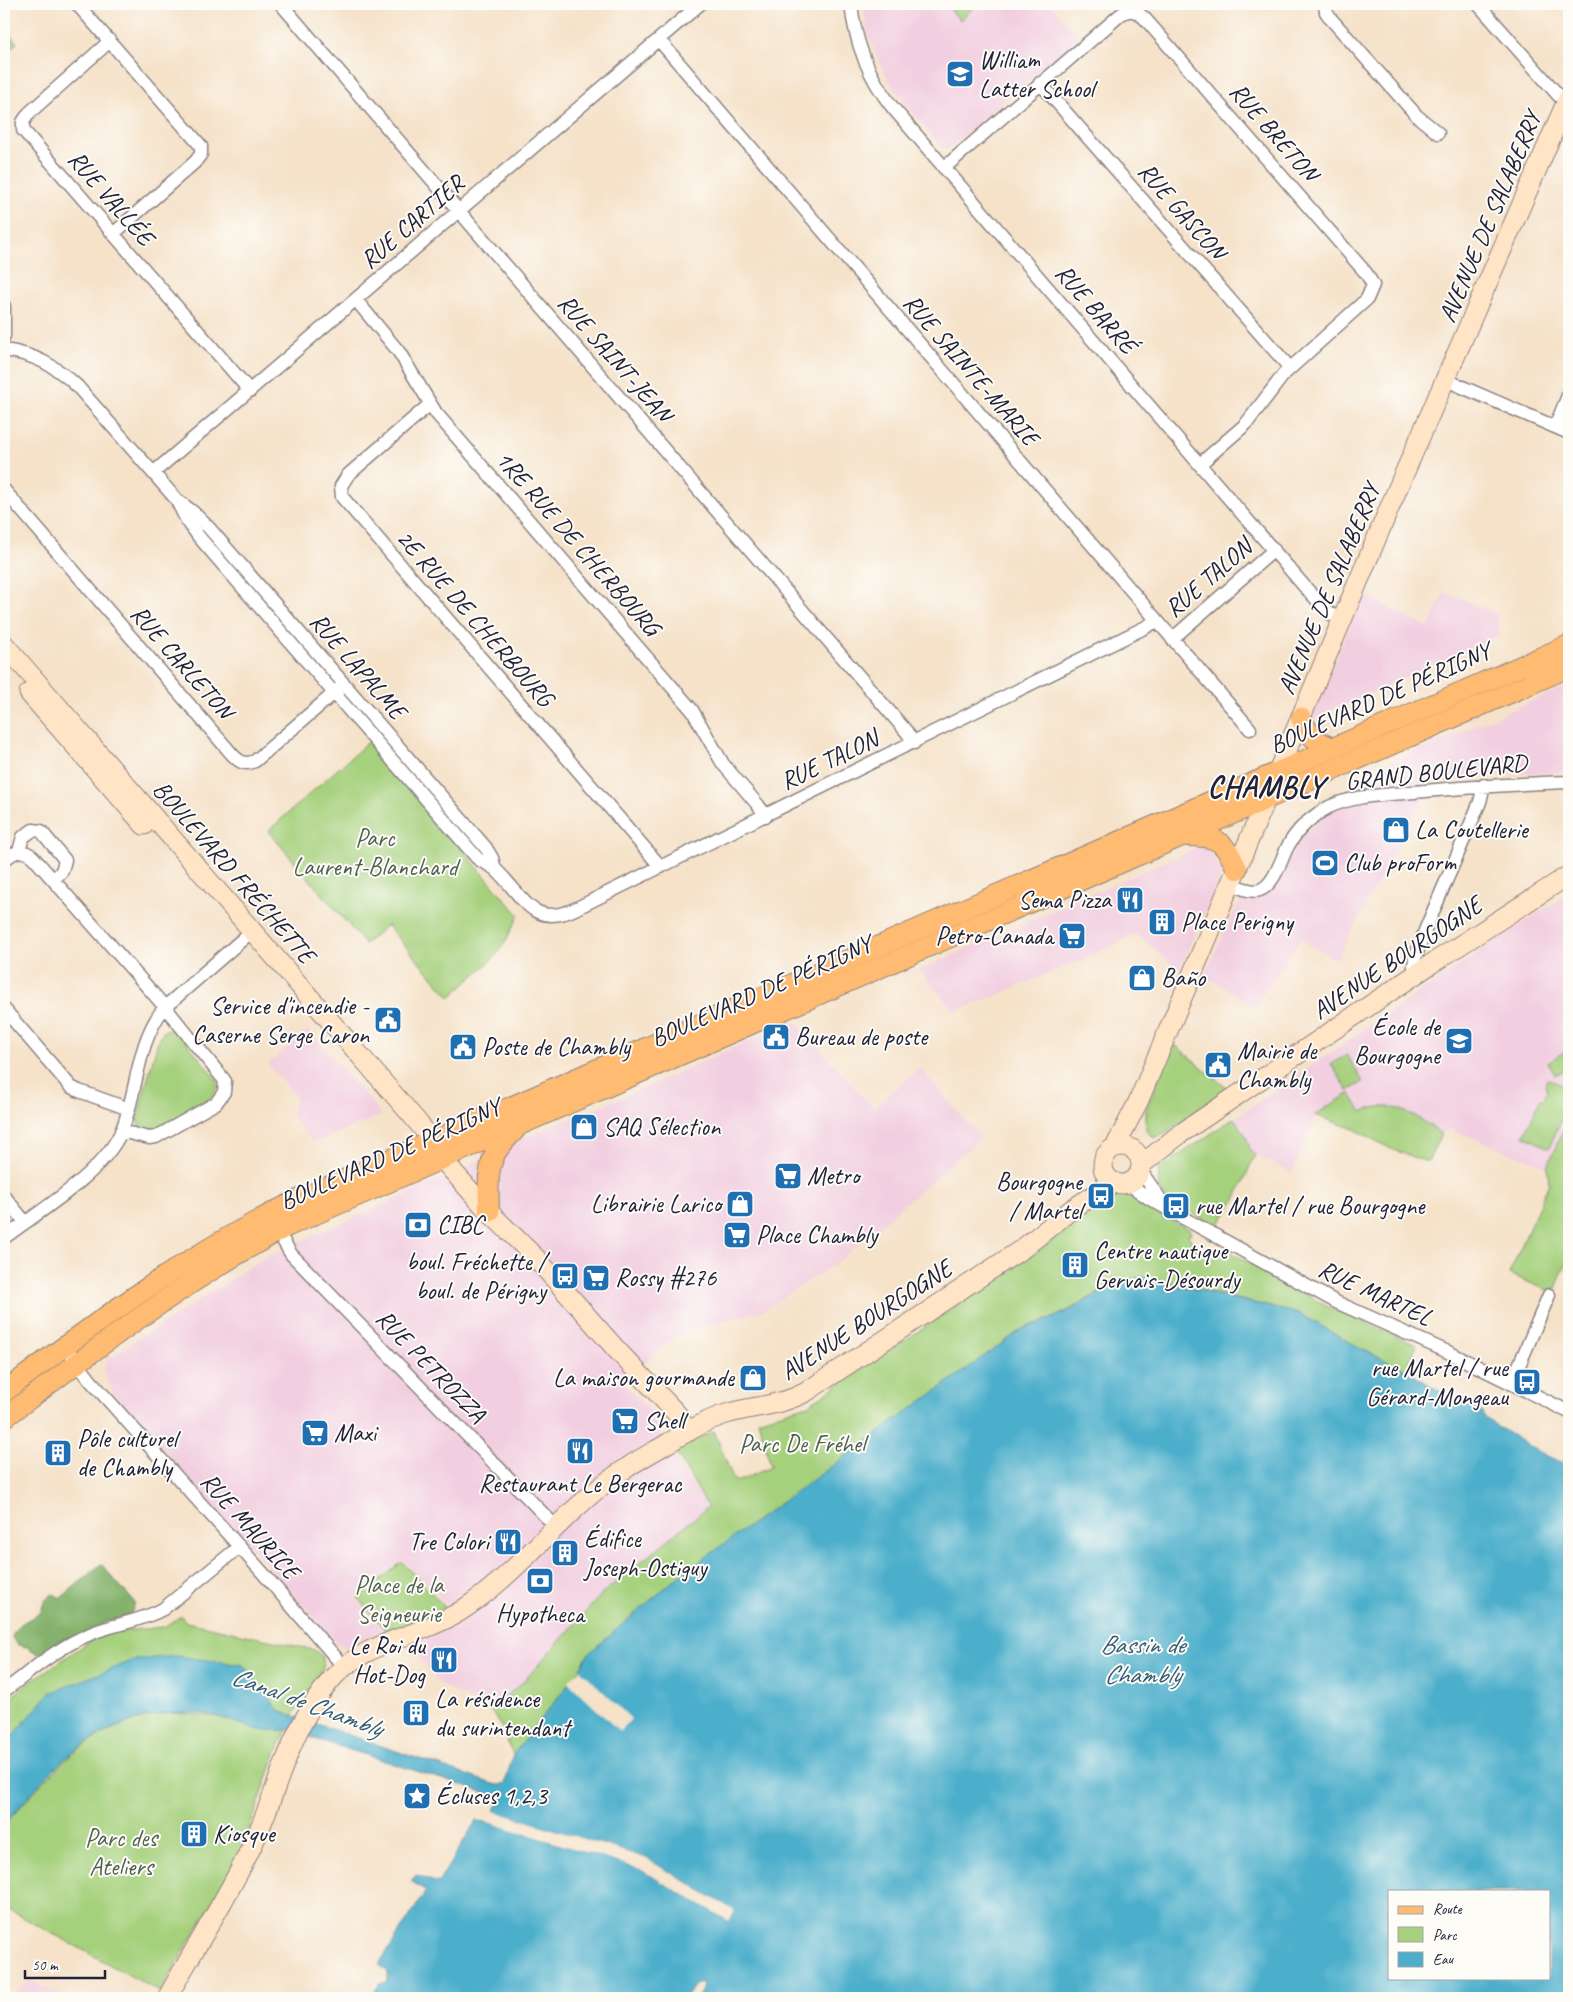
<svg xmlns="http://www.w3.org/2000/svg" width="1573" height="2002" viewBox="0 0 1573 2002" font-family="Caveat,sans-serif">
  <style>
    .built { fill: #f2cfe0 }
    .green { fill: #a5d07c; stroke: #64795c }
    .forest { fill: #84b26c; stroke: #536a54 }
    .water { fill: #4caecb; stroke: #376883; fill-rule: evenodd }
    .pier { fill: #f5e2c9 }
    .lines { fill: none; stroke-linecap: round; stroke-linejoin: round }
    .street-casing { stroke: #8c8282; stroke-width: 15 }
    .secondary-casing { stroke: #8c8282; stroke-width: 21 }
    .primary-casing { stroke: #8c8282; stroke-width: 22 }
    .street { stroke: #fff; stroke-width: 12 }
    .secondary { stroke: #ffe4c6; stroke-width: 19 }
    .primary { stroke: #febb71; stroke-width: 20 }
    .labels { text-anchor: middle; dominant-baseline: central; stroke-width: 4; stroke-linejoin: round; paint-order: stroke }
    .poi-label { font-size: 25px; fill: #22223b; stroke: #fdfcf7; text-anchor: start }
    .street-label { font-size: 25px; fill: #22223b; stroke: #fdfcf7 }
    .park-label { font-size: 25px; fill: #505f52; stroke: #fdfcf7 }
    .water-label { font-size: 26px; font-style: italic; fill: #335a75; stroke: #fdfcf7 }
    .district-label { font-size: 30px; font-weight: bold; letter-spacing: 1px; fill: #22223b; stroke: #fdfcf7 }
  </style>
  <rect width="100%" height="100%" fill="#fdfcf7"/>
  <filter id="ink" filterUnits="userSpaceOnUse"><feTurbulence type="fractalNoise" baseFrequency=".02" numOctaves="2"/><feDisplacementMap in="SourceGraphic" scale="10" xChannelSelector="R" yChannelSelector="G"/><feConvolveMatrix kernelMatrix="1 2 1 2 8 2 1 2 1" color-interpolation-filters="sRGB"/></filter>
  <filter id="wash" filterUnits="userSpaceOnUse"><feTurbulence type="fractalNoise" baseFrequency=".0096" numOctaves="4" result="noise"/><feDisplacementMap in="SourceGraphic" scale="20" xChannelSelector="R" yChannelSelector="G"/><feGaussianBlur stdDeviation="1.12" result="paint"/><feColorMatrix in="noise" values="0 0 0 0 0 0 0 0 0 0 0 0 0 0 0 0 0 1.4 0 .05"/><feComposite in="paint" operator="in"/></filter>
  <g filter="url(#wash)">
    <rect width="100%" height="100%" fill="#f5e2c9"/>
    <path class="built" d="M863 4H1050L1079 37 947 150 941 146 919 121 887 79 868 35Z
      M1444 592 1497 614 1500 635 1311 719 1363 593 1412 620 1429 627Z
      M1569 685V772L1506 774 1421 783 1422 801 1336 960 1300 939 1255 1006 1204 975 1239 903 1270 892 1302 837 1362 775Z
      M1203 845 1224 870 1179 970 1136 934 1082 960 955 1012 919 970Z
      M1569 893V1116L1547 1167 1450 1129 1441 1134 1428 1162 1393 1150 1354 1129 1316 1116 1292 1173 1251 1153 1247 1146V1139L1234 1118 1501 937Z
      M795 1021 873 1108 920 1068 981 1138 840 1260 764 1310 677 1334 622 1383 663 1424 659 1432 671 1454 708 1507 603 1593 522 1683 490 1710 441 1685 410 1646 463 1621 402 1560 356 1598 383 1630 347 1647 339 1645 114 1394 107 1381 104 1371 106 1360 267 1256 435 1182 518 1141 649 1086 783 1025Z
      M308 1030 382 1115 314 1143 291 1116 296 1097 268 1064Z
      M30 1980 66 1998H9Z"/>
    <path class="green" d="M945 4H978L960 20Z
      M4 28 17 43 4 54Z
      M368 742 519 915 504 944 494 958 450 997 387 925 365 944 268 831Z
      M168 1029 179 1033 218 1081C218 1089 215 1094 210 1099L150 1132 140 1129 137 1118 159 1037 164 1031Z
      M1174 1044 1228 1089 1168 1131 1154 1138 1146 1130V1109Z
      M1569 1049V1067L1555 1075 1548 1062Z
      M1347 1055 1363 1082 1348 1091 1331 1064Z
      M1548 1079 1569 1088V1102L1549 1148 1524 1136 1540 1099 1543 1100 1547 1091 1545 1085Z
      M1350 1093 1362 1112C1391 1097 1418 1117 1441 1134L1428 1162 1393 1150 1354 1129 1315 1115Z
      M1569 1116V1256L1554 1293 1509 1274 1549 1183 1547 1167Z
      M1234 1118C1238 1124 1245 1132 1247 1139 1250 1146 1247 1150 1255 1155L1236 1198 1217 1227 1166 1198 1158 1186 1159 1169Z
      M1116 1190C1136 1192 1148 1204 1164 1216 1172 1221 1181 1225 1189 1229L1191 1233 1188 1235 1189 1237 1198 1248 1209 1253H1218V1250L1225 1249 1330 1308 1417 1345 1405 1370 1364 1350 1300 1314 1152 1278C1121 1275 1095 1296 1069 1310 1054 1318 1037 1323 1022 1329L588 1654 580 1669 513 1755 502 1728 490 1710 522 1683 603 1593 708 1507 675 1451 714 1431 734 1481H739L771 1467 758 1420 808 1405 1050 1243 1082 1213Z
      M402 1562 445 1607 412 1623 386 1631 358 1598Z
      M181 1616 186 1622 314 1650C322 1655 325 1659 323 1669L292 1716 279 1711 243 1665 50 1693 4 1746V1703L31 1681 95 1638 112 1632 164 1627Z
      M174 1713 222 1717 261 1730H287C266 1770 258 1816 237 1857 214 1903 185 1948 160 1992L4 1907V1825C58 1766 89 1722 174 1713Z"/>
    <path class="forest" d="M101 1564 135 1603 131 1614 108 1621 43 1657 27 1647 18 1645 12 1638C15 1622 30 1621 41 1612 43 1603 45 1599 53 1594L61 1598Z"/>
    <path class="water" d="M1141 1277 1300 1314 1364 1350 1405 1370 1448 1396 1483 1412 1485 1418C1512 1435 1539 1455 1569 1465V1998H697L702 1990 703 1982 695 1985 686 1998H370L379 1985 388 1981V1972L379 1964 426 1891 411 1881 416 1875 438 1883 476 1821 488 1822 640 1869 729 1921 735 1911 645 1858 494 1811 499 1803 497 1798 492 1795 287 1730C279 1730 269 1731 261 1730 239 1726 222 1715 199 1713 150 1710 103 1726 66 1758 44 1777 23 1803 4 1825V1746L50 1693 134 1660 177 1656 243 1665 279 1711 493 1784 499 1785 505 1783 513 1755 580 1669 588 1654 674 1580 1022 1329C1037 1324 1052 1319 1066 1312 1091 1299 1113 1282 1141 1277ZM1389 1891H1549V1978H1389Z"/>
    <path class="pier" d="M580 1669 631 1719 620 1732 568 1682Z
      M494 1811 645 1858 735 1911 729 1921 640 1869 488 1822 489 1820 641 1867 728 1917 732 1912 644 1860 493 1813Z"/>
  </g>
  <g filter="url(#ink)">
    <g class="lines">
      <defs>
        <path id="street" d="M77 4 201 146V154L195 162 113 234
          M281 4 906 731 914 743
          M851 4C855 42 869 78 893 108L1305 587 1329 613 1343 620
          M1325 4 1326 12 1331 19 1417 116 1438 133
          M1478 4 1559 96 1567 101
          M659 40 1250 729
          M110 41 29 113 23 122V130L250 391
          M1040 83 1290 368
          M944 168 1120 15C1131 7 1138 11 1147 21L1366 273 1373 285 1367 299 1284 374 1246 424 1200 464
          M356 300 399 352 436 413 692 710 723 764 758 805 766 816
          M4 306V336
          M4 350C33 354 55 365 77 386L176 499 194 513 209 528 486 848 492 858 495 869
          M1446 380 1569 433
          M429 405 348 475 341 486 342 497 661 867
          M1555 427 1569 393
          M153 473 700 4
          M4 490 231 753C238 761 244 766 255 761L340 688
          M176 499 186 519 199 537 477 858C483 863 491 865 496 870 524 896 532 930 577 908L1146 627 1156 621
          M1172 639 1274 550
          M19 851 23 837 33 830 41 831 65 860 62 871 53 880
          M4 860C14 852 22 847 33 857L165 1007 225 1081 224 1092 216 1103 156 1137 149 1138 121 1131
          M1231 884C1239 887 1251 893 1260 890 1275 884 1281 859 1288 846 1297 830 1312 816 1329 807 1354 795 1386 795 1414 792 1466 787 1517 784 1569 782
          M1417 973 1414 967 1415 958 1426 928 1480 802 1484 785
          M4 1009 71 1087 79 1091 129 1109
          M1140 1170 1163 1203
          M1127 1183 1150 1199 1187 1220 1336 1302 1448 1352 1569 1412
          M4 1196 25 1222
          M278 1232 291 1254 556 1527
          M4 1238C41 1210 102 1174 121 1132 138 1093 136 1041 165 1007L252 931
          M64 1346 91 1381 262 1572 344 1667
          M1512 1382 1549 1295
          M4 1691C31 1671 58 1647 90 1634 113 1624 140 1622 163 1609L239 1547"/>
        <path id="secondary" d="M4 644 415 1119 432 1140 442 1159 489 1212 535 1257 616 1349 677 1414 688 1432
          M29 693 144 825
          M1103 1165a19 19 0 1 1 38 0a19 19 0 1 1-38 0Z
          M1115 1147 1138 1102 1397 490 1569 96
          M1141 1165 1180 1134 1431 964 1569 875
          M167 1998C195 1947 228 1897 253 1844 279 1788 288 1731 330 1681 363 1641 417 1638 459 1612 522 1572 565 1507 628 1467 641 1458 655 1451 668 1443 686 1433 705 1420 726 1414 753 1406 780 1406 806 1392L1022 1249 1072 1209 1115 1182"/>
        <path id="primary" d="M1301 718C1310 736 1313 741 1333 748
          M1187 836C1218 836 1224 841 1237 869
          M489 1212C489 1193 486 1172 495 1154 500 1145 508 1137 515 1130
          M4 1392C100 1319 191 1252 300 1199L1569 645
          M4 1418C95 1349 187 1279 288 1226L1569 667"/>
      </defs>
      <use href="#street" class="street-casing"/>
      <use href="#secondary" class="secondary-casing"/>
      <use href="#primary" class="primary-casing"/>
      <use href="#street" class="street"/>
      <use href="#secondary" class="secondary"/>
      <use href="#primary" class="primary"/>
    </g>
  </g>
  <defs>
    <symbol id="school-square" viewBox="-11 -11 22 22"><rect x="-9" y="-9" width="18" height="18" rx="4" fill="#1f6fb2" stroke="#fdfcf7"/><path d="M0-5L7-2L0 1L-7-2ZM-4 1L0 2.5L4 1V4Q0 6-4 4Z" fill="#fff"/></symbol>
    <symbol id="shop-square" viewBox="-11 -11 22 22"><rect x="-9" y="-9" width="18" height="18" rx="4" fill="#1f6fb2" stroke="#fdfcf7"/><path d="M-5-2.5h2.3a2.7 3.5 0 0 1 5.4 0H5L5.5 6h-11ZM-1.5-2.5h3a1.5 2.3 0 0 0-3 0Z" fill="#fff"/></symbol>
    <symbol id="stadium-square" viewBox="-11 -11 22 22"><rect x="-9" y="-9" width="18" height="18" rx="4" fill="#1f6fb2" stroke="#fdfcf7"/><path d="M0-5a6.5 5 0 1 0 0 10a6.5 5 0 1 0 0-10ZM-3.5-1.8h7v3.6h-7Z" fill="#fff"/></symbol>
    <symbol id="restaurant-square" viewBox="-11 -11 22 22"><rect x="-9" y="-9" width="18" height="18" rx="4" fill="#1f6fb2" stroke="#fdfcf7"/><path d="M-5-6h1v4h1v-4h1v4h1v-4h1v5L-1.5 .5V6h-2V.5L-5-1ZM5-6V6H3V1.5H1.5Q1.5-4 5-6Z" fill="#fff"/></symbol>
    <symbol id="building-square" viewBox="-11 -11 22 22"><rect x="-9" y="-9" width="18" height="18" rx="4" fill="#1f6fb2" stroke="#fdfcf7"/><path d="M-4-6H4V6H1V3H-1V6H-4ZM-2.5-4.3h1.7v1.8h-1.7ZM.8-4.3h1.7v1.8H.8ZM-2.5-1h1.7V.8h-1.7ZM.8-1h1.7V.8H.8Z" fill="#fff"/></symbol>
    <symbol id="supermarket-square" viewBox="-11 -11 22 22"><rect x="-9" y="-9" width="18" height="18" rx="4" fill="#1f6fb2" stroke="#fdfcf7"/><path d="M-6-5.5h2.5l.6 2H6L4.5 2H-2.5L-4.4-4H-6ZM-1.5 3.2a1.3 1.3 0 1 0 .1 0ZM3 3.2a1.3 1.3 0 1 0 .1 0Z" fill="#fff"/></symbol>
    <symbol id="civic-square" viewBox="-11 -11 22 22"><rect x="-9" y="-9" width="18" height="18" rx="4" fill="#1f6fb2" stroke="#fdfcf7"/><path d="M-.6-6.5H3V-4.5H.6V-3L4-1V1h2V6H-6V1h2V-1L-.6-3ZM-1.2 2.5V6h2.4V2.5Z" fill="#fff"/></symbol>
    <symbol id="bus-square" viewBox="-11 -11 22 22"><rect x="-9" y="-9" width="18" height="18" rx="4" fill="#1f6fb2" stroke="#fdfcf7"/><path d="M-5-6H5V4H4V6H2V4H-2V6H-4V4H-5ZM-3.5-4V0h7V-4ZM-3.5 1.2v1.5H-2V1.2ZM2 1.2v1.5H3.5V1.2Z" fill="#fff"/></symbol>
    <symbol id="bank-square" viewBox="-11 -11 22 22"><rect x="-9" y="-9" width="18" height="18" rx="4" fill="#1f6fb2" stroke="#fdfcf7"/><path d="M-6-4H6V4H-6ZM0-2.3a2.3 2.3 0 1 0 0 4.6a2.3 2.3 0 1 0 0-4.6Z" fill="#fff"/></symbol>
    <symbol id="sight-square" viewBox="-11 -11 22 22"><rect x="-9" y="-9" width="18" height="18" rx="4" fill="#1f6fb2" stroke="#fdfcf7"/><path d="M0-6L1.8-2.2L6-1.7L2.9 1.2L3.7 5.4L0 3.3L-3.7 5.4L-2.9 1.2L-6-1.7L-1.8-2.2Z" fill="#fff"/></symbol>
  </defs>
  <g fill-rule="evenodd">
    <use href="#school-square" x="944" y="58" width="32" height="32"/>
    <use href="#shop-square" x="1380" y="814" width="32" height="32"/>
    <use href="#stadium-square" x="1309" y="847" width="32" height="32"/>
    <use href="#restaurant-square" x="1114" y="884" width="32" height="32"/>
    <use href="#building-square" x="1146" y="906" width="32" height="32"/>
    <use href="#supermarket-square" x="1056" y="920" width="32" height="32"/>
    <use href="#shop-square" x="1126" y="962" width="32" height="32"/>
    <use href="#civic-square" x="372" y="1004" width="32" height="32"/>
    <use href="#civic-square" x="760" y="1021" width="32" height="32"/>
    <use href="#school-square" x="1443" y="1025" width="32" height="32"/>
    <use href="#civic-square" x="447" y="1031" width="32" height="32"/>
    <use href="#civic-square" x="1202" y="1049" width="32" height="32"/>
    <use href="#shop-square" x="568" y="1111" width="32" height="32"/>
    <use href="#supermarket-square" x="772" y="1160" width="32" height="32"/>
    <use href="#bus-square" x="1085" y="1180" width="32" height="32"/>
    <use href="#shop-square" x="724" y="1188" width="32" height="32"/>
    <use href="#bus-square" x="1160" y="1190" width="32" height="32"/>
    <use href="#bank-square" x="402" y="1209" width="32" height="32"/>
    <use href="#supermarket-square" x="721" y="1219" width="32" height="32"/>
    <use href="#building-square" x="1059" y="1249" width="32" height="32"/>
    <use href="#bus-square" x="549" y="1260" width="32" height="32"/>
    <use href="#supermarket-square" x="580" y="1262" width="32" height="32"/>
    <use href="#shop-square" x="737" y="1362" width="32" height="32"/>
    <use href="#bus-square" x="1511" y="1366" width="32" height="32"/>
    <use href="#supermarket-square" x="609" y="1405" width="32" height="32"/>
    <use href="#supermarket-square" x="299" y="1417" width="32" height="32"/>
    <use href="#restaurant-square" x="564" y="1435" width="32" height="32"/>
    <use href="#building-square" x="42" y="1437" width="32" height="32"/>
    <use href="#restaurant-square" x="492" y="1526" width="32" height="32"/>
    <use href="#building-square" x="549" y="1537" width="32" height="32"/>
    <use href="#bank-square" x="524" y="1565" width="32" height="32"/>
    <use href="#restaurant-square" x="428" y="1644" width="32" height="32"/>
    <use href="#building-square" x="400" y="1697" width="32" height="32"/>
    <use href="#sight-square" x="401" y="1780" width="32" height="32"/>
    <use href="#building-square" x="178" y="1818" width="32" height="32"/>
  </g>
  <g class="labels">
    <g class="poi-label">
      <text x="979" y="60">William<tspan x="979" dy="29">Latter School</tspan></text>
      <text x="1415" y="830">La Coutellerie</text>
      <text x="1344" y="863">Club proForm</text>
      <text x="1111" y="900" text-anchor="end">Sema Pizza</text>
      <text x="1181" y="922">Place Perigny</text>
      <text x="1053" y="936" text-anchor="end">Petro-Canada</text>
      <text x="1161" y="978">Baño</text>
      <text x="369" y="1006" text-anchor="end">Service d'incendie -<tspan x="369" dy="29">Caserne Serge Caron</tspan></text>
      <text x="1440" y="1027" text-anchor="end">École de<tspan x="1440" dy="29">Bourgogne</tspan></text>
      <text x="795" y="1037">Bureau de poste</text>
      <text x="482" y="1047">Poste de Chambly</text>
      <text x="1237" y="1051">Mairie de<tspan x="1237" dy="29">Chambly</tspan></text>
      <text x="603" y="1127">SAQ Sélection</text>
      <text x="807" y="1176">Metro</text>
      <text x="1082" y="1182" text-anchor="end">Bourgogne<tspan x="1082" dy="29">/ Martel</tspan></text>
      <text x="721" y="1204" text-anchor="end">Librairie Larico</text>
      <text x="1195" y="1206">rue Martel / rue Bourgogne</text>
      <text x="437" y="1225">CIBC</text>
      <text x="756" y="1235">Place Chambly</text>
      <text x="1094" y="1251">Centre nautique<tspan x="1094" dy="29">Gervais-Désourdy</tspan></text>
      <text x="546" y="1262" text-anchor="end">boul. Fréchette /<tspan x="546" dy="29">boul. de Périgny</tspan></text>
      <text x="615" y="1278">Rossy #276</text>
      <text x="1508" y="1368" text-anchor="end">rue Martel / rue<tspan x="1508" dy="29">Gérard-Mongeau</tspan></text>
      <text x="734" y="1378" text-anchor="end">La maison gourmande</text>
      <text x="644" y="1421">Shell</text>
      <text x="334" y="1433">Maxi</text>
      <text x="77" y="1439">Pôle culturel<tspan x="77" dy="29">de Chambly</tspan></text>
      <text x="580" y="1484" text-anchor="middle">Restaurant Le Bergerac</text>
      <text x="584" y="1539">Édifice<tspan x="584" dy="29">Joseph-Ostiguy</tspan></text>
      <text x="489" y="1542" text-anchor="end">Tre Colori</text>
      <text x="540" y="1614" text-anchor="middle">Hypotheca</text>
      <text x="425" y="1646" text-anchor="end">Le Roi du<tspan x="425" dy="29">Hot-Dog</tspan></text>
      <text x="435" y="1699">La résidence<tspan x="435" dy="29">du surintendant</tspan></text>
      <text x="436" y="1796">Écluses 1,2,3</text>
      <text x="213" y="1834">Kiosque</text>
    </g>
    <g class="street-label">
      <text transform="translate(1274 132) rotate(49)">RUE BRETON</text>
      <text transform="translate(111 198) rotate(49)">RUE VALLÉE</text>
      <text transform="translate(1182 211) rotate(49)">RUE GASCON</text>
      <text transform="translate(1490 217) rotate(-67)">AVENUE DE SALABERRY</text>
      <text transform="translate(412 222) rotate(-41)">RUE CARTIER</text>
      <text transform="translate(1096 309) rotate(49)">RUE BARRÉ</text>
      <text transform="translate(615 358) rotate(49)">RUE SAINT-JEAN</text>
      <text transform="translate(971 370) rotate(49)">RUE SAINTE-MARIE</text>
      <text transform="translate(578 543) rotate(49)">1RE RUE DE CHERBOURG</text>
      <text transform="translate(1208 578) rotate(-41)">RUE TALON</text>
      <text transform="translate(1329 589) rotate(-67)">AVENUE DE SALABERRY</text>
      <text transform="translate(475 618) rotate(49)">2E RUE DE CHERBOURG</text>
      <text transform="translate(182 662) rotate(49)">RUE CARLETON</text>
      <text transform="translate(358 666) rotate(49)">RUE LAPALME</text>
      <text transform="translate(1380 698) rotate(-24)">BOULEVARD DE PÉRIGNY</text>
      <text transform="translate(829 760) rotate(-26)">RUE TALON</text>
      <text transform="translate(1436 772) rotate(-6)">GRAND BOULEVARD</text>
      <text transform="translate(234 872) rotate(49)">BOULEVARD FRÉCHETTE</text>
      <text transform="translate(1397 958) rotate(-34)">AVENUE BOURGOGNE</text>
      <text transform="translate(761 991) rotate(-24)">BOULEVARD DE PÉRIGNY</text>
      <text transform="translate(390 1154) rotate(-24)">BOULEVARD DE PÉRIGNY</text>
      <text transform="translate(1375 1293) rotate(25)">RUE MARTEL</text>
      <text transform="translate(866 1320) rotate(-33)">AVENUE BOURGOGNE</text>
      <text transform="translate(431 1366) rotate(46)">RUE PETROZZA</text>
      <text transform="translate(250 1526) rotate(48)">RUE MAURICE</text>
    </g>
    <g class="park-label">
      <text x="375" y="838">Parc<tspan x="375" dy="29">Laurent-Blanchard</tspan></text>
      <text x="802" y="1444">Parc De Fréhel</text>
      <text x="399" y="1585">Place de la<tspan x="399" dy="29">Seigneurie</tspan></text>
      <text x="121" y="1838">Parc des<tspan x="121" dy="29">Ateliers</tspan></text>
    </g>
    <g class="water-label">
      <text x="1142" y="1644">Bassin de<tspan x="1142" dy="30">Chambly</tspan></text>
      <text transform="translate(307 1702) rotate(20)">Canal de Chambly</text>
    </g>
    <g class="district-label">
      <text x="1266" y="787">CHAMBLY</text>
    </g>
  </g>
  <rect width="1573" height="2002" fill="none" stroke="#fdfcf7" stroke-width="20"/>
  <rect x="1388" y="1890" width="162" height="90" fill="#fdfcf7" stroke="#a5a5ac"/>
  <rect x="1398" y="1906" width="25" height="8" fill="#febb71" stroke="#a5a5ac"/>
  <text x="1433" y="1914" font-size="15" fill="#22223b">Route</text>
  <rect x="1398" y="1927" width="25" height="15" fill="#a5d07c" stroke="#a5a5ac"/>
  <text x="1433" y="1940" font-size="15" fill="#22223b">Parc</text>
  <rect x="1398" y="1952" width="25" height="15" fill="#4caecb" stroke="#a5a5ac"/>
  <text x="1433" y="1964" font-size="15" fill="#22223b">Eau</text>
  <path d="M25 1970v8h80v-8" fill="none" stroke="#22223b" stroke-width="2.5"/>
  <text x="32" y="1970" font-size="15" fill="#22223b" stroke="#fdfcf7" stroke-width="4" paint-order="stroke">50 m</text>
</svg>
